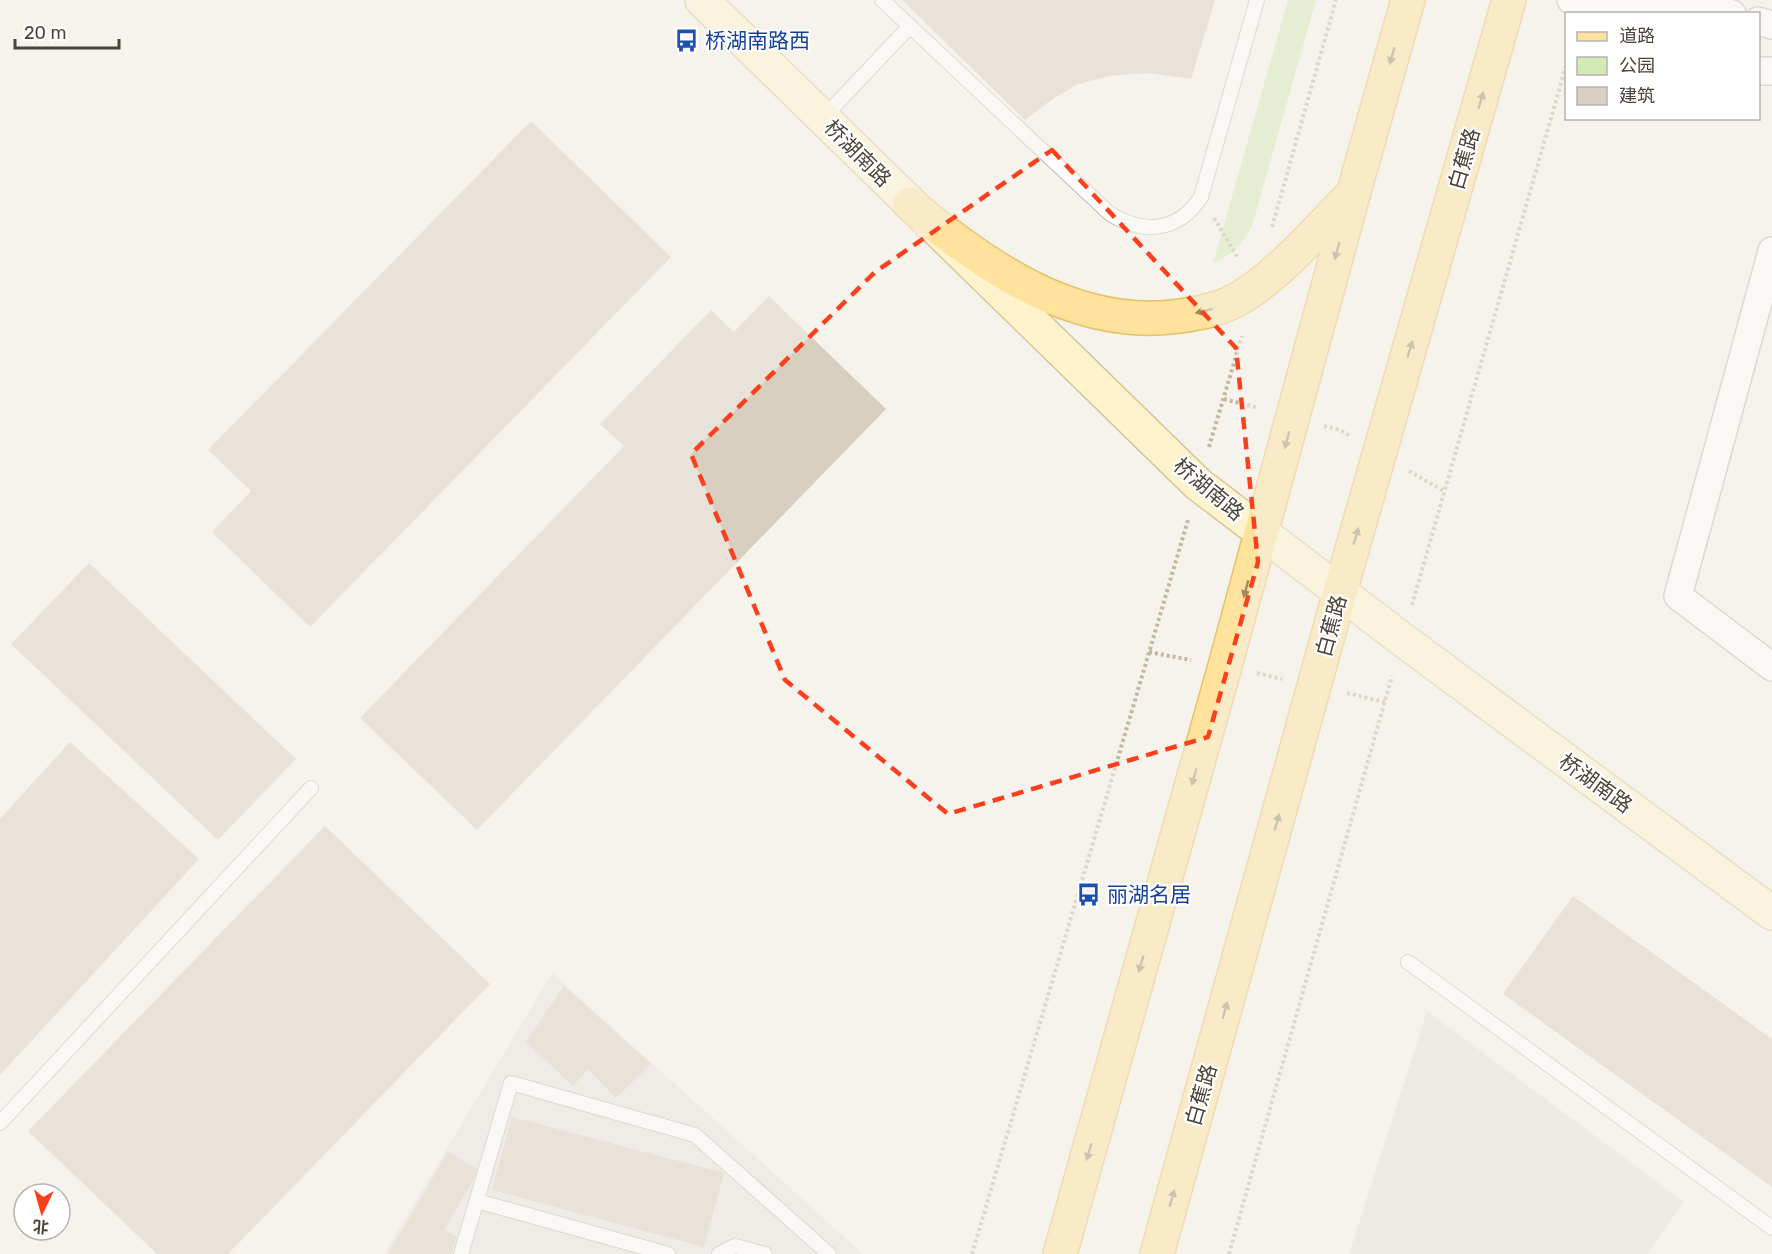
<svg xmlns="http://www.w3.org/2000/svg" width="1772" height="1254" viewBox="0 0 1772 1254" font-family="Rubik,'Noto Sans SC',sans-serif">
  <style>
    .industrial { fill: #e6e2dd }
    .green { fill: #d2eab5 }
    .parking { fill: #e5e3e0 }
    .building { fill: #d8cfc1 }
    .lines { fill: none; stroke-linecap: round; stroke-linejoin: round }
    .lane-casing { stroke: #c2bbae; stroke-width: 16 }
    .street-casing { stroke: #c2bbae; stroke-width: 30 }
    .secondary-casing { stroke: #d6c79b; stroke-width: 36 }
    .primary-casing { stroke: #e6c16a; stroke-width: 36 }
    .path { stroke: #c4b79f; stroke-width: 4; stroke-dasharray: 3 3; stroke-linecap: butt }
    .lane { stroke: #fff; stroke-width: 14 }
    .street { stroke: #fff; stroke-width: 27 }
    .secondary { stroke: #fff3cd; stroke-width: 33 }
    .primary { stroke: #ffe39c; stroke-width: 33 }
    .oneway { fill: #9c8c66 }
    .marked { fill: none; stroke: #fc3f1d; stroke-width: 4.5; stroke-dasharray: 12 8; stroke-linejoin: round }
    .labels { text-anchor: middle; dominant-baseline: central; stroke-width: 4.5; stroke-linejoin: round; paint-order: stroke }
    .transit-label { font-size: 21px; fill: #164399; stroke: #fff; text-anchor: start }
    .street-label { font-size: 21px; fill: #4b4439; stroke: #fff }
  </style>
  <rect width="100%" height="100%" fill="#f6f3ec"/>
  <path class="industrial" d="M552 973 863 1254H384Z"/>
  <path class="green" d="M1288 0H1316L1253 223C1245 243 1233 254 1213 263Z"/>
  <path class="parking" d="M1427 1011 1684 1202 1647 1254H1349Z"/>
  <path class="building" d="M902 0H1215L1191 79 1147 73 1109 76 1076 85 1051 100 1025 120Z
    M531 121 671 257 310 627 212 532 251 491 208 450Z
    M769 296 886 409 477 830 360 718 624 446 600 424 711 310 734 332Z
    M89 563 296 759 218 840 11 644Z
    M70 742 199 859 0 1075V819Z
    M325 826 490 984 228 1254H157L28 1131Z
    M1573 896 1772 1039V1187L1503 994Z
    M564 986 651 1064 616 1098 588 1069 573 1086 526 1042Z
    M512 1117 724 1173 704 1247 492 1190Z
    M448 1152 479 1170 444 1230 456 1237 451 1254H388Z"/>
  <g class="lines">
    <defs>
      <path id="lane" d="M882 0 1109 213C1143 235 1178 232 1201 197L1257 0
        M823 118 910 26
        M1408 962 1772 1228
        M0 1123 311 788
        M477 1201 668 1254
        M461 1254 511 1083 695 1135 829 1254
        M719 1254 735 1246 765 1254"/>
      <path id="street" d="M1571 0 1612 11 1662 5 1721 10 1732 14
        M1758 21 1772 25
        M1758 71H1772
        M1772 251 1678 596 1772 667"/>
      <path id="secondary" d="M702 0 1198 484 1403 640 1772 913"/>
      <path id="primary" d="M910 204C985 267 1077 331 1180 316 1200 313 1222 309 1240 298 1280 274 1318 229 1351 196
        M1060 1254 1225 666 1353 195 1408 0
        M1157 1254 1345 574 1509 0"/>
    </defs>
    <use href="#lane" class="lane-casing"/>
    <use href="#street" class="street-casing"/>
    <use href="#secondary" class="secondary-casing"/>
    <use href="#primary" class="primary-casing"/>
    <path class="path" d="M1214 218 1238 258
      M1272 227 1336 0
      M1224 399 1259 408
      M1324 426 1340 430 1350 436
      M1209 447 1242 336
      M1409 471 1444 491
      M1412 605 1566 66
      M1149 652 1191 660
      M1257 673 1282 679
      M1347 693 1385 702
      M972 1254 1188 520
      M1229 1254 1392 676"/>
    <use href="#lane" class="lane"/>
    <use href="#street" class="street"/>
    <use href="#secondary" class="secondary"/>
    <use href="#primary" class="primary"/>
  </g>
  <defs><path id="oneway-solid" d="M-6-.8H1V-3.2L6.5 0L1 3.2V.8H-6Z" transform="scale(1.5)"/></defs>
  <g class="oneway">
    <use href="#oneway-solid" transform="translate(1392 56) rotate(106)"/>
    <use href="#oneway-solid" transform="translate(1481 100) rotate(-74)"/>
    <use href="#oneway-solid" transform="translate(1337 251) rotate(105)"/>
    <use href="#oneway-solid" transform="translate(1204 311) rotate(166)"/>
    <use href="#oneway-solid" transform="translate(1410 349) rotate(-74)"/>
    <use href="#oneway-solid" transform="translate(1287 440) rotate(105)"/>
    <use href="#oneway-solid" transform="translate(1356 536) rotate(-74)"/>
    <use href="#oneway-solid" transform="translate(1246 589) rotate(105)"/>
    <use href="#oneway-solid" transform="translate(1194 777) rotate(106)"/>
    <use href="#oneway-solid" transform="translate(1277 822) rotate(-74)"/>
    <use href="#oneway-solid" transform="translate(1141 964) rotate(106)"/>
    <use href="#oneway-solid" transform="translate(1225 1010) rotate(-74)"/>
    <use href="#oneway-solid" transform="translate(1089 1152) rotate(106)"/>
    <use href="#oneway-solid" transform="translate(1172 1198) rotate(-74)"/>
  </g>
  <path d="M0 0H1772V1254H0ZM1052 150 1236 348 1258 562 1208 737 948 814 785 680 691 454 875 272Z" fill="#f6f3ec" fill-opacity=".55" fill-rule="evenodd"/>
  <path class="marked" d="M1052 150 1236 348 1258 562 1208 737 948 814 785 680 691 454 875 272Z"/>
  <defs>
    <symbol id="bus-bare" viewBox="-9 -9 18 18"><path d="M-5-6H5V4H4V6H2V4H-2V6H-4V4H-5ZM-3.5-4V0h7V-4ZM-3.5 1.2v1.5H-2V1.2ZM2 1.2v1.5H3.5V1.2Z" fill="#1a4fb4" stroke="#fff" stroke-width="2.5" paint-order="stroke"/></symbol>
  </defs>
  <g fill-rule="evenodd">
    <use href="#bus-bare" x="670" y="24" width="33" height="33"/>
    <use href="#bus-bare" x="1072" y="878" width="33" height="33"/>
  </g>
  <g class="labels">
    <g class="transit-label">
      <text x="705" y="40">桥湖南路西</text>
      <text x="1107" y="894">丽湖名居</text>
    </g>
    <g class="street-label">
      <text transform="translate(858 153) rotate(45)">桥湖南路</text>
      <text transform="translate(1464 159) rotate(-74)">白蕉路</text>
      <text transform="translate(1209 489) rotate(40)">桥湖南路</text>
      <text transform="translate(1331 626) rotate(-75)">白蕉路</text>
      <text transform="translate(1596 783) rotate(36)">桥湖南路</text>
      <text transform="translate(1201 1095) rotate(-74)">白蕉路</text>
    </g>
  </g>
  <rect x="1565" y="12" width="195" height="108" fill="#ffffff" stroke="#b7b4b0" stroke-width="1.5"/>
  <rect x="1577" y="32" width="30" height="9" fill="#ffe39c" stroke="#b7b4b0" stroke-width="1.5"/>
  <text x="1619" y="42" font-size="18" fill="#4b4439">道路</text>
  <rect x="1577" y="57" width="30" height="18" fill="#d2eab5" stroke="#b7b4b0" stroke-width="1.5"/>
  <text x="1619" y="72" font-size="18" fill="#4b4439">公园</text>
  <rect x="1577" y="87" width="30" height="18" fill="#d8cfc1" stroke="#b7b4b0" stroke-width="1.5"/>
  <text x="1619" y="102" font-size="18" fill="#4b4439">建筑</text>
  <g transform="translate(42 1212) rotate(185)"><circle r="28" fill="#ffffff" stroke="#b7b4b0" stroke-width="1.5"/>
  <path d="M0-4.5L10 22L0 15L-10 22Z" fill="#fc3f1d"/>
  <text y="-9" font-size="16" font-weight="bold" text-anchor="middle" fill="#4b4439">北</text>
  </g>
  <path d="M15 39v9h104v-9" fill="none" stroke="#4b4439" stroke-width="3"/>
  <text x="24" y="39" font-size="18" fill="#4b4439" stroke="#ffffff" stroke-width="4.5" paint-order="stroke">20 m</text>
</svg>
